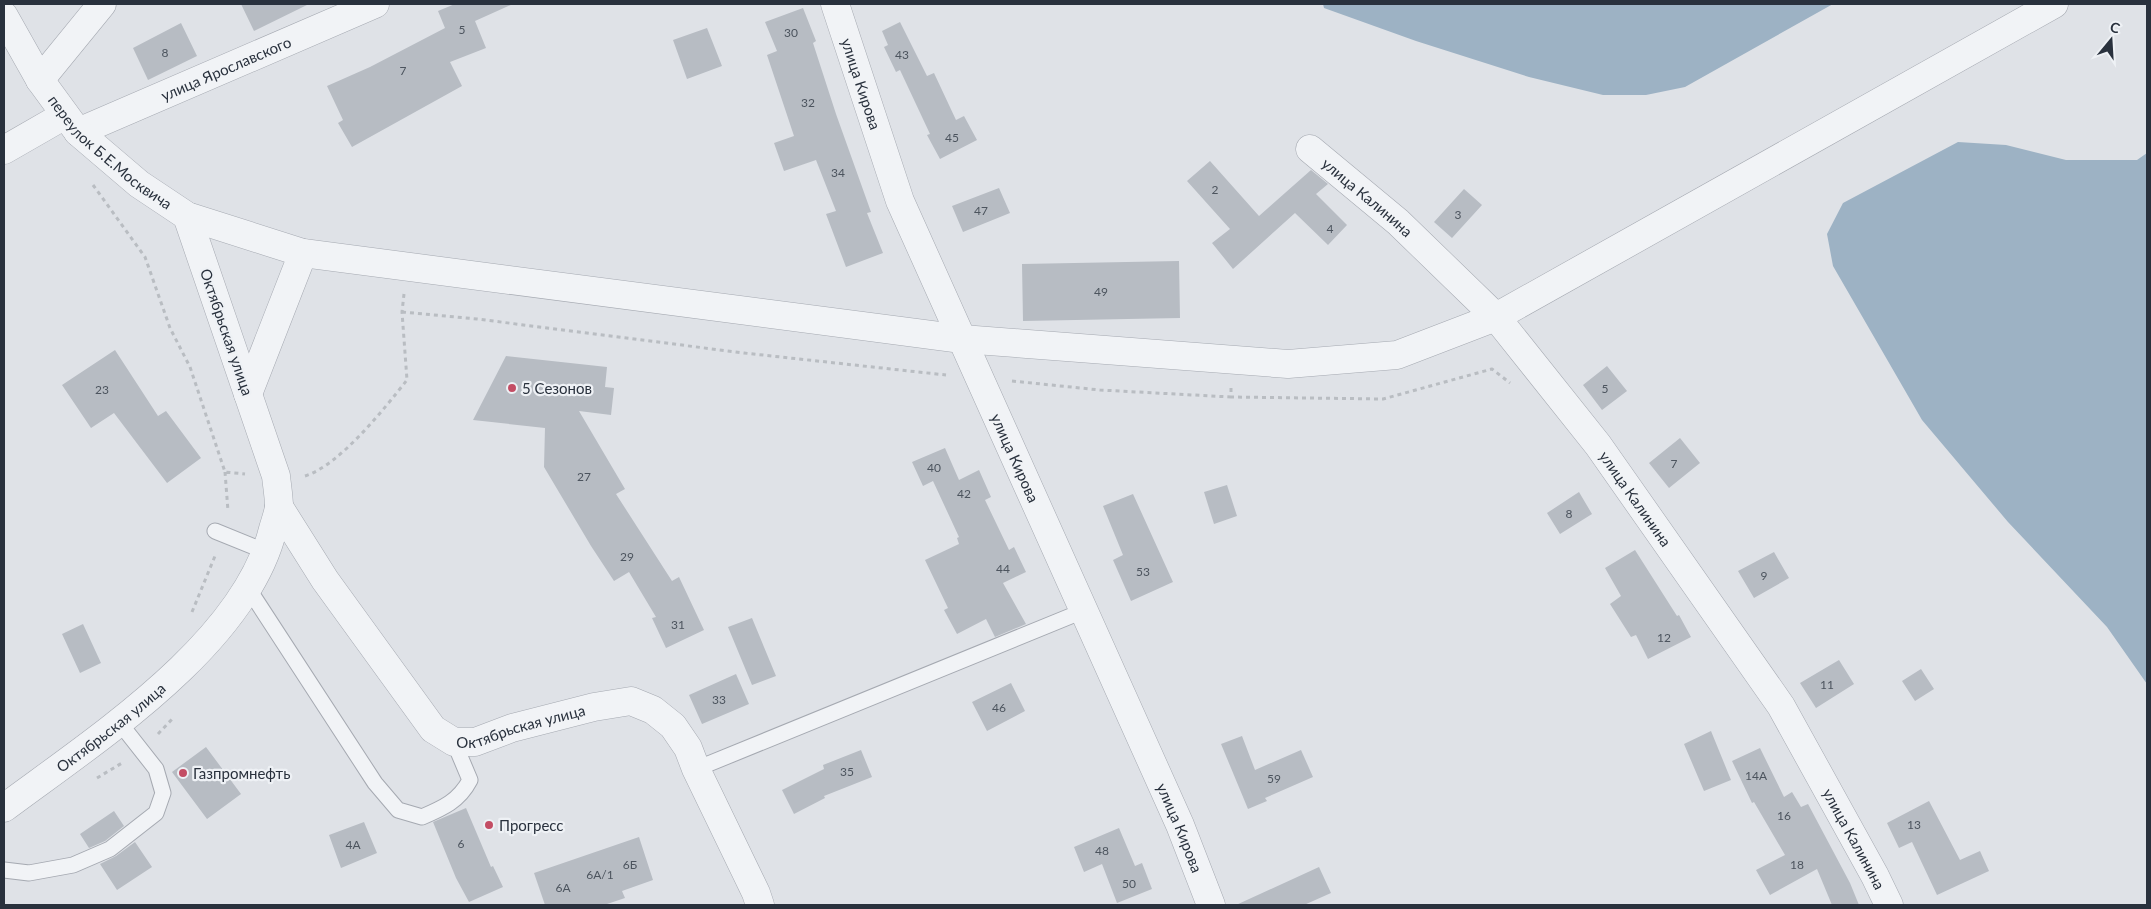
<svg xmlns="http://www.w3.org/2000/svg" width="2151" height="909" viewBox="0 0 2151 909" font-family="Lato,sans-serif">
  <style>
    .water { fill: #9db2c4 }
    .building { fill: #b7bcc3 }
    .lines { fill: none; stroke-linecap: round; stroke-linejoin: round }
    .service-casing { stroke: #a5a9b1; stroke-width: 17 }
    .minor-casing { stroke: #a5a9b1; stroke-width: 29 }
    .tertiary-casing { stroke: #a5a9b1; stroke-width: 29 }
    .path { stroke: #b9bdc2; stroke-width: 3; stroke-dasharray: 4 4; stroke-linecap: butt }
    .service { stroke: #f1f3f6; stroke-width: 15 }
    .minor { stroke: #f1f3f6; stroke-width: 28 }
    .tertiary { stroke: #f1f3f6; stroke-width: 28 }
    .poi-dot { fill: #c34d64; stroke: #eef1f5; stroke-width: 2 }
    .labels { text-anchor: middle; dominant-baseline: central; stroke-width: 4.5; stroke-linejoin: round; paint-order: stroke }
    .number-label { font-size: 12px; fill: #4c545e }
    .street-label { font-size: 15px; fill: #29313d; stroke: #eef1f5 }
    .poi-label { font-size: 15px; fill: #29313d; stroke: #eef1f5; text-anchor: start }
  </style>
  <rect width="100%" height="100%" fill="#dfe2e7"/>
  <path class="water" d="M1323 4H1833L1685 87 1646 95H1603L1529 77 1416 41 1324 8Z
    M1958 142 2006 145 2066 160H2137L2147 153V684L2107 627 2008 522 1922 420 1833 266 1827 234 1843 203Z"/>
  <path class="building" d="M241 4H309L254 31Z
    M455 4H513L475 21 486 48 450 62 462 86 352 147 338 123 343 120 327 86 370 67 445 28 438 11Z
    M803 8 816 41 813 43 836 114 871 212 867 213 883 253 846 267 826 214 836 211 816 160 784 171 774 143 794 136 767 55 777 51 765 22Z
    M900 22 927 76 934 73 956 120 964 116 977 140 940 159 927 135 930 134 900 70 896 72 884 47 888 45 882 31Z
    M181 23 197 56 148 80 133 48Z
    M707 28 722 66 687 79 673 40Z
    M1210 161 1259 216 1311 170 1328 184 1316 194 1347 225 1328 245 1295 213 1233 269 1212 243 1230 229 1187 181Z
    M999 188 1010 213 963 232 952 206Z
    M1464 189 1482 205 1452 238 1434 222Z
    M1179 261 1180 318 1023 321 1022 264Z
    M115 350 158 416 166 411 201 458 167 483 114 413 91 428 62 385Z
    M506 356 607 367 605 387 614 388 611 415 579 411 625 489 616 494 672 581 679 577 704 630 666 648 652 618 656 617 629 572 614 581 591 546 544 467 545 428 473 420Z
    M1607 366 1627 391 1602 410 1583 385Z
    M1680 438 1700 463 1669 488 1649 463Z
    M945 448 959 480 979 470 991 497 985 500 1009 550 1014 547 1026 572 1003 583 1026 624 995 637 986 619 957 634 944 610 948 608 925 560 959 544 957 538 959 537 933 481 923 486 912 462Z
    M1227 485 1237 516 1214 524 1204 492Z
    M1579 492 1592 514 1560 534 1547 513Z
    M1133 494 1173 582 1131 601 1113 560 1123 555 1103 506Z
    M1635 550 1677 616 1679 615 1691 637 1648 659 1636 635 1631 637 1610 604 1621 596 1605 568Z
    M1774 552 1789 578 1754 598 1738 571Z
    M752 618 776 676 752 685 728 627Z
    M83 624 101 663 80 673 62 634Z
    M1839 660 1854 684 1816 708 1800 683Z
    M1921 669 1934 689 1915 701 1902 681Z
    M736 674 749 704 702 724 689 695Z
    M1011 683 1025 711 987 731 972 702Z
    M1711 731 1731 780 1704 791 1684 744Z
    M1242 736 1255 770 1301 750 1313 777 1265 798 1267 801 1248 809 1221 744Z
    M206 747 241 794 207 819 172 772Z
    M1760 748 1784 797 1792 792 1801 807 1808 804 1850 883 1859 905H1832L1817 869 1770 895 1756 870 1785 855 1754 802 1752 803 1732 761Z
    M861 750 872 777 824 796 825 798 794 814 782 790 824 769 823 765Z
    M1929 801 1960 860 1980 851 1989 871 1937 895 1912 842 1899 848 1887 823Z
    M466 808 491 867 493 866 503 887 469 902 456 878 433 822Z
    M114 811 124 826 105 841 89 848 80 834Z
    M364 822 377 853 341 868 329 835Z
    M1119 828 1135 866 1142 863 1152 889 1117 903 1102 864 1084 872 1074 847Z
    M639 837 653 880 622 891 625 898 604 905H545L534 873Z
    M135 842 152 867 117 890 100 864 116 856Z
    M1319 867 1331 893 1304 905H1236Z"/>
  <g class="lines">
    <defs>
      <path id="service" d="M215 531 267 552
        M248 588 375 783 398 810 422 817C443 808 459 801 470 780L454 742
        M696 769 1083 611
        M4 870 29 873 73 865 110 849 156 813 163 793 156 769 119 722"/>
      <g id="minor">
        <path id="s1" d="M835 4 900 201 1180 825 1211 905"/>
        <path d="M40 80 102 4"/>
        <path id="s2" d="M78 132 375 4"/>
        <path id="s3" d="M1310 149 1398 222 1496 317 1598 445 1781 706 1875 876 1889 905"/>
        <path d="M4 150 65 115"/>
        <path id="s4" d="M279 507 325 580 433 729 454 742H475L512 728 594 707 631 701 653 710 673 726 688 748 696 769 756 893 760 905"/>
      </g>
      <g id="tertiary">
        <path id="s5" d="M4 16 40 80 78 132 139 184 187 216 303 253 962 339 1288 364 1397 355 1496 317 2054 4"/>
        <path d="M248 394 303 253"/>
        <path id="s6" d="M4 808C95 740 245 644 273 529 275 522 278 514 279 507 279 497 277 486 276 476L187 216"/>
      </g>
    </defs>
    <use href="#service" class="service-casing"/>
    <use href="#minor" class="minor-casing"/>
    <use href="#tertiary" class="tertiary-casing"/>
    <path class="path" d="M93 185 145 257 170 328 190 367 225 472 245 474
      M402 312 477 319 744 353 946 375
      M1012 381 1100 390 1231 397
      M1231 388V397L1383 399 1492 369 1510 383
      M225 472 228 511
      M305 476C340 465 384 409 407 380L402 312 404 294
      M192 612 215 556
      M158 734 174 717
      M97 778 122 763"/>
    <use href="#service" class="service"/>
    <use href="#minor" class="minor"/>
    <use href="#tertiary" class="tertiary"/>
  </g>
  <g class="poi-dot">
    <circle cx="512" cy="388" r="5"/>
    <circle cx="183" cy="773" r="5"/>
    <circle cx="489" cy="825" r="5"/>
  </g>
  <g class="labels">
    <g class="number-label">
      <text x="462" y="29">5</text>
      <text x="791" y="32">30</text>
      <text x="165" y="52">8</text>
      <text x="902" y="54">43</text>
      <text x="403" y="70">7</text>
      <text x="808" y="102">32</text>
      <text x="952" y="137">45</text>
      <text x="838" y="172">34</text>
      <text x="1215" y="189">2</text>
      <text x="981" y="210">47</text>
      <text x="1458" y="214">3</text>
      <text x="1330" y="228">4</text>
      <text x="1101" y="291">49</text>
      <text x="1605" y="388">5</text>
      <text x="102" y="389">23</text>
      <text x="1674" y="463">7</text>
      <text x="934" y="467">40</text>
      <text x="584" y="476">27</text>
      <text x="964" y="493">42</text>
      <text x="1569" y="513">8</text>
      <text x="627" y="556">29</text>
      <text x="1003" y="568">44</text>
      <text x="1143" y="571">53</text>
      <text x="1764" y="575">9</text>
      <text x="678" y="624">31</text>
      <text x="1664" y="637">12</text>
      <text x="1827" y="684">11</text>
      <text x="719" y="699">33</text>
      <text x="999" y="707">46</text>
      <text x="847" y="771">35</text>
      <text x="1756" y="775">14А</text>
      <text x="1274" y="778">59</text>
      <text x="1784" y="815">16</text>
      <text x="1914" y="824">13</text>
      <text x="461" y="843">6</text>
      <text x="353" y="844">4А</text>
      <text x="1102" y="850">48</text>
      <text x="630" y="864">6Б</text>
      <text x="1797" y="864">18</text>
      <text x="600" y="874">6А/1</text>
      <text x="1129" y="883">50</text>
      <text x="563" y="887">6А</text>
    </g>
    <g class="street-label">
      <text stroke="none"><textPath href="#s2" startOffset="161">улица Ярославского</textPath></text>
      <text stroke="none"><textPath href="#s1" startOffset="84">улица Кирова</textPath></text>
      <text stroke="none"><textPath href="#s5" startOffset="175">переулок Б.Е.Москвича</textPath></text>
      <text stroke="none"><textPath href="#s3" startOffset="75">улица Калинина</textPath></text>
      <text transform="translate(227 332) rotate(71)">Октябрьская улица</text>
      <text stroke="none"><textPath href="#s1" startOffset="489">улица Кирова</textPath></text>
      <text stroke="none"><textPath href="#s3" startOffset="480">улица Калинина</textPath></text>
      <text stroke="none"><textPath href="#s4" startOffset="364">Октябрьская улица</textPath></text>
      <text stroke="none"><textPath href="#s6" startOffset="134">Октябрьская улица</textPath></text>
      <text stroke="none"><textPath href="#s1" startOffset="894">улица Кирова</textPath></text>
      <text stroke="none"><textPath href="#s3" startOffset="885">улица Калинина</textPath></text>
    </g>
    <g class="poi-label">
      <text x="522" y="388">5 Сезонов</text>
      <text x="193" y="773">Газпромнефть</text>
      <text x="499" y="825">Прогресс</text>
    </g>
  </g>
  <rect width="2151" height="909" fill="none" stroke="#29313d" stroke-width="10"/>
  <g transform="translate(2111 40) rotate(18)" stroke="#eef1f5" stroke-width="4" paint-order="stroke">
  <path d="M0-4L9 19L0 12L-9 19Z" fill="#29313d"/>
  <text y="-8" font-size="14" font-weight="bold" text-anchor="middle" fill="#29313d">С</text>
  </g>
</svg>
